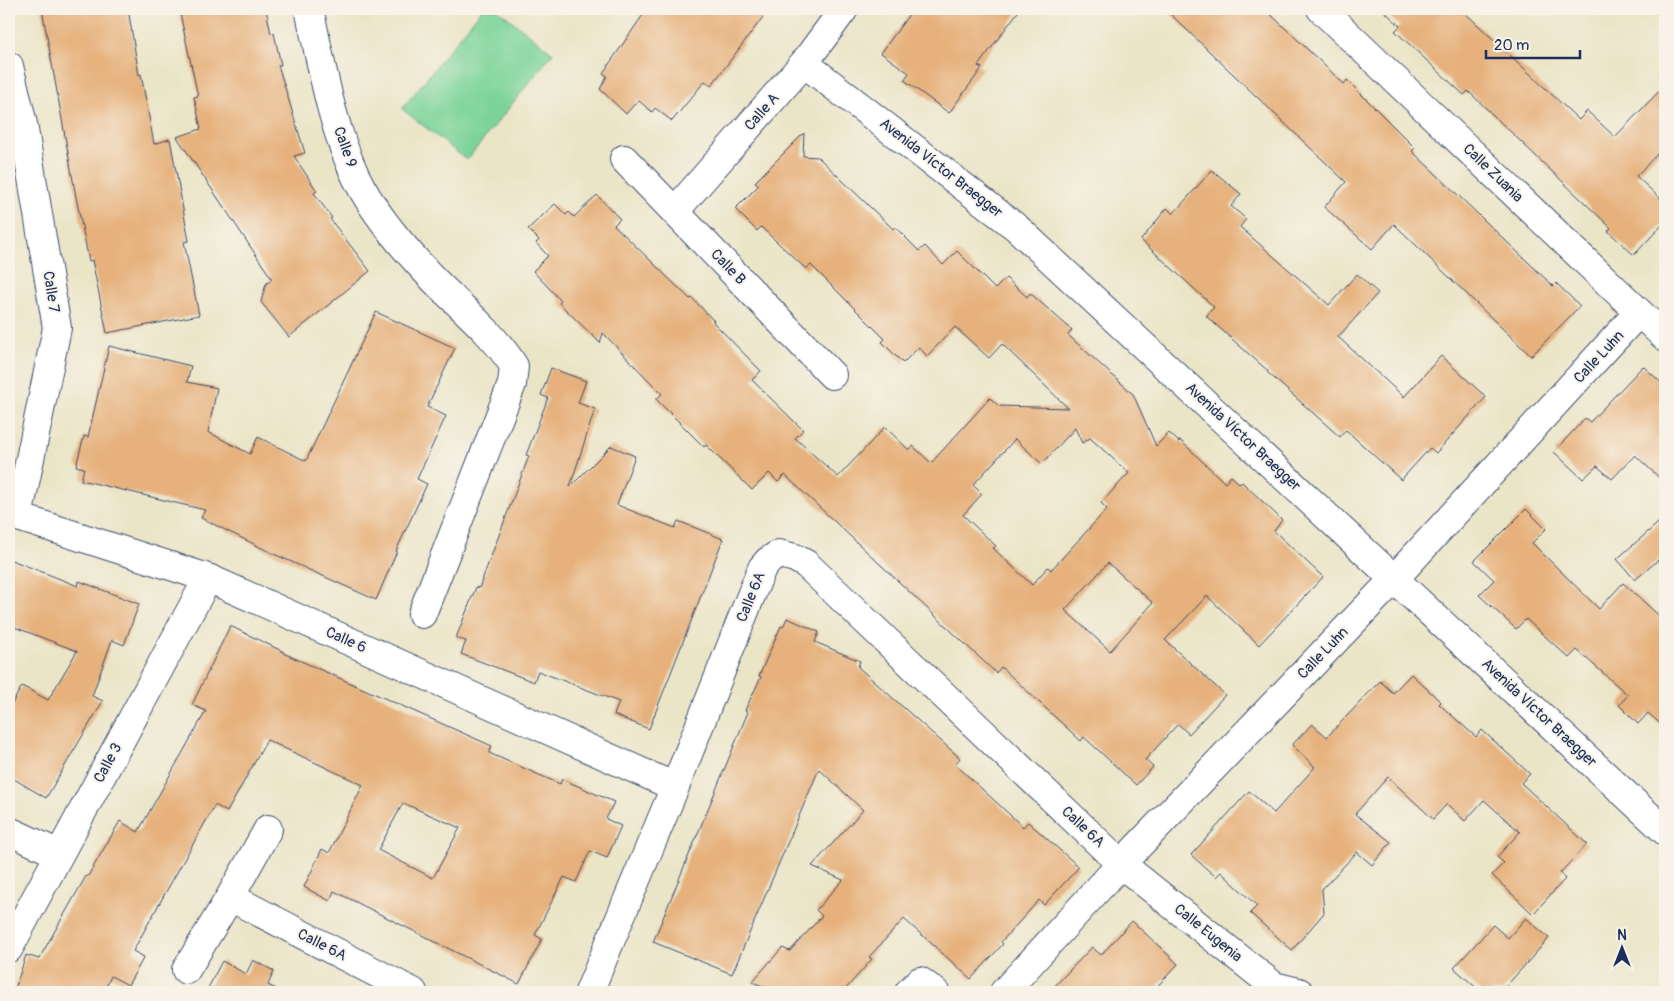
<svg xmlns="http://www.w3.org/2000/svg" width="1674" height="1001" viewBox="0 0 1674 1001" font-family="Pangolin,sans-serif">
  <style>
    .green { fill: #7bd499; stroke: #4b827c }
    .building { fill: #e6b17b; fill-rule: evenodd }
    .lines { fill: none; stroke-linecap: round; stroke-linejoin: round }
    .minor-casing { stroke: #3a4a6e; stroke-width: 30 }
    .minor { stroke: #fff; stroke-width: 28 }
    .labels { text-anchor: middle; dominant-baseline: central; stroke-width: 4; stroke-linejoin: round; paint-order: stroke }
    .street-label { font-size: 15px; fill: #1b2f5e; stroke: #f7f3e8 }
  </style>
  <rect width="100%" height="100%" fill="#f7f3e8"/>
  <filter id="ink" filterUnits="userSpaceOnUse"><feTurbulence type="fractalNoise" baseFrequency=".02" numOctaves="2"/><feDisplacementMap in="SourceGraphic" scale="10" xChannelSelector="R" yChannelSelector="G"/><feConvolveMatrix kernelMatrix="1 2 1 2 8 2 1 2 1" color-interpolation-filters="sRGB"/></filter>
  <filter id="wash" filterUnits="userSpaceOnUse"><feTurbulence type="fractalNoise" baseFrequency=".0096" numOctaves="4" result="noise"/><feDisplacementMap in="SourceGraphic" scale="20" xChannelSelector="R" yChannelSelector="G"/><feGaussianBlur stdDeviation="1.12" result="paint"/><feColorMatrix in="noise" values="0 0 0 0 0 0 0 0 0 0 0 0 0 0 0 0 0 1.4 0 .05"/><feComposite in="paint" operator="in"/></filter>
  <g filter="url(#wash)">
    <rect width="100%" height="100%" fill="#ebe5c8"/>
    <path class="green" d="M482 9H497L553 53 467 160 402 109Z"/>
    <g id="blocks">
      <path class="building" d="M42 9H128L139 75 141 74 154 144 170 139 189 241 184 242 199 315 107 333 92 260 89 261 76 197Z
        M179 9H266L271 34 274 33 281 65H278L305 153 294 156 317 191 314 193 332 218 330 219 370 271 289 337 261 302 266 284 272 279 177 137 201 129 194 97 198 96Z
        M647 9H769L711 86 705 81 672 121 655 108 652 112 638 100 626 114 600 89 607 76 603 73Z
        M913 9H1020L978 66 982 68 949 113 904 80 909 73 881 53Z
        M1165 9H1265L1344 84 1347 80 1415 148 1412 151 1553 286 1556 283 1580 306 1531 356 1394 224 1372 249 1324 207 1346 182Z
        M1382 9H1461L1579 120 1587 111 1615 137 1665 85V146L1636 176 1665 203V222L1634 255 1608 231 1611 228 1468 91 1464 95 1395 31 1400 26Z
        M804 133 803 156 818 157 893 229 895 227 919 251 925 246 943 265 957 251 995 289 1006 278 1027 297 1030 293 1072 330 1068 335 1133 394 1156 446 1169 433 1179 442 1180 440 1225 483 1231 476 1240 484 1242 482 1282 520 1274 531 1323 577 1259 645 1207 596 1165 640 1225 695 1189 734 1178 724 1145 760 1153 767 1136 785 1084 737 1081 741 1001 667 996 673 785 475 778 482 769 473 752 490 706 445 704 447 656 399 662 394 603 333 600 343 559 303 561 301 533 271 548 256 536 243 539 240 528 229 555 204 566 215 569 212 574 217 597 195 620 219 614 225 690 299 692 298 714 321 713 322 761 371 752 380 803 430 795 438 838 477 885 427 909 450 913 446 931 463 990 398 999 406 1068 408 1002 344 989 358 955 327 927 356 919 347 903 363 882 342 885 339 811 265 806 269 761 227 757 231 735 209 759 185 755 182ZM1075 428 1082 443 1090 438 1129 473 1101 503 1107 509 1051 570 1048 567 1032 585 993 548 996 546 963 515 982 494 973 485 1015 439 1042 464ZM1108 563 1153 603 1110 651 1065 610Z
        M1212 170 1241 194 1231 206 1246 219 1240 227 1329 305 1357 274 1378 293 1338 337 1404 397 1441 356 1486 397 1436 453 1430 448 1401 480 1346 430 1340 437 1267 372 1268 371 1206 316 1214 307 1141 240 1167 208 1173 214Z
        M376 312 455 348 427 407 446 416 417 479 427 484 396 551H397L376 600 274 554 201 518 205 510 81 480 84 468 76 466 84 436 88 437 109 346 191 366 187 382 217 388 208 432 250 454 258 437 306 461Z
        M1643 366 1665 386V483L1635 455 1612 479 1597 466 1583 479 1554 452 1585 418 1590 422Z
        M551 368 586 381 578 403 595 409 570 487 611 446 635 456 617 505 675 528 678 521 723 539 649 729 614 715 619 702 538 671 534 682 461 654 466 641 456 638 476 587 479 588 529 456 526 455 548 398 541 395Z
        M1526 509 1546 529 1532 543 1599 609 1623 583 1665 621V728L1648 713 1638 724 1619 705 1628 695 1577 650 1569 658 1526 619 1516 629 1479 595 1494 580 1474 561Z
        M1665 517V554L1635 580 1617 559Z
        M9 559 78 586 79 581 139 604 124 645 112 640 92 696 103 701 46 798 9 776V709L22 686 48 700 77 651 9 625Z
        M787 618 819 632 815 642 860 661 858 667 960 758 955 764 1023 827 1028 822 1079 867 1044 905 1039 900 1001 942 1003 944 971 979 904 919 869 957 872 959 843 992H778L752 982 782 948 790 951 822 916 816 910 843 880 812 866 863 810 819 769 732 974 653 942 748 712 745 710 761 677 759 676 781 626 783 627Z
        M230 626 284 652 283 653 492 746 489 753 560 784 562 779 614 802 606 819 621 826 607 858 590 851 576 882 564 877 535 935 542 939 519 984 334 891 330 901 304 887 322 849 329 853 363 785 267 740 227 812 215 805 158 906 133 951 144 957 128 985 111 976 104 992H14L26 955 39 959 86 876H88L120 821 138 832 206 711 192 705ZM403 803 460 828 433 878 378 850Z
        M1411 674 1441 702 1439 704 1476 737 1482 730 1530 774 1521 783 1587 844 1560 873 1565 879 1533 914 1492 875 1504 863 1497 857 1520 832 1484 800 1465 821 1447 804 1433 819 1388 777 1355 814 1391 842 1372 865 1357 852 1322 889 1324 913 1292 950 1250 913 1257 906 1221 872 1216 877 1191 855 1249 791 1274 813 1315 767 1292 745 1312 724 1327 737 1380 681 1393 693Z
        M1526 918 1549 938 1501 992H1481L1454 968 1493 925 1508 938Z
        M1132 921 1178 964 1152 992H1049L1092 947 1101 955Z
        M253 960 274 971 268 985 282 992H206L222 961 246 974Z"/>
    </g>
  </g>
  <g filter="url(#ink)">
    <use href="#blocks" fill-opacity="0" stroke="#3a4a6e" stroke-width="1"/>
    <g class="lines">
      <defs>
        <path id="minor" d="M309 9C322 65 331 125 356 177 372 210 396 239 421 266 451 300 489 327 514 366L512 384 422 614
          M1321 9 1665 337
          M804 63 1017 228 1665 831
          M9 66 23 124 57 328 18 517
          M624 159 832 375
          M675 211 804 63 844 9
          M9 517H18L208 578 675 787
          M9 831 59 854
          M230 897 413 992
          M9 948 208 578
          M186 970 230 897 268 829
          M589 992 675 787 762 568 768 561 779 554 795 558 806 564 1121 864 1274 986 1299 992
          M909 992 920 981 935 992
          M1004 992 1121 864 1395 578 1639 312"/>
      </defs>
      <use href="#minor" class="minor-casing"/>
      <use href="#minor" class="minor"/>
    </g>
  </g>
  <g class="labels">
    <g class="street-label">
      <text transform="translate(762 112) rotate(-49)">Calle A</text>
      <text transform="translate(345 147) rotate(70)">Calle 9</text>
      <text transform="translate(941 168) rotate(38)">Avenida Víctor Braegger</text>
      <text transform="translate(1493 173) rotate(44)">Calle Zuania</text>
      <text transform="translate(728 267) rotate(46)">Calle B</text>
      <text transform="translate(51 292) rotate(81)">Calle 7</text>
      <text transform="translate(1599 357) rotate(-47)">Calle Luhn</text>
      <text transform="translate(1243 437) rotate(43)">Avenida Víctor Braegger</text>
      <text transform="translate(751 597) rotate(-68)">Calle 6A</text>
      <text transform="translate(346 640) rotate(24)">Calle 6</text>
      <text transform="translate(1323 653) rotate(-46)">Calle Luhn</text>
      <text transform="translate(1539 713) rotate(43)">Avenida Víctor Braegger</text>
      <text transform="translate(108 763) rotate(-62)">Calle 3</text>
      <text transform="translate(1083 827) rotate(43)">Calle 6A</text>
      <text transform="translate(1208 933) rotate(39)">Calle Eugenia</text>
      <text transform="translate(322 945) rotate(27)">Calle 6A</text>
    </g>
  </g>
  <rect width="1674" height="1001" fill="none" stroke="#f7f3e8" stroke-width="30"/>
  <g transform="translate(1622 948)" stroke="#f7f3e8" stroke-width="4" paint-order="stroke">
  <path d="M0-4L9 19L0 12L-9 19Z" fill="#1b2f5e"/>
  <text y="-8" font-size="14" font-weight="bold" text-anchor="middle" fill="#1b2f5e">N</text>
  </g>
  <path d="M1486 50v8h94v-8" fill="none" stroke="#1b2f5e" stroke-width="2.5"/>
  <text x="1494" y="50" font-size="15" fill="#1b2f5e" stroke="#f7f3e8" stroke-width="4" paint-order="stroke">20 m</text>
</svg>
